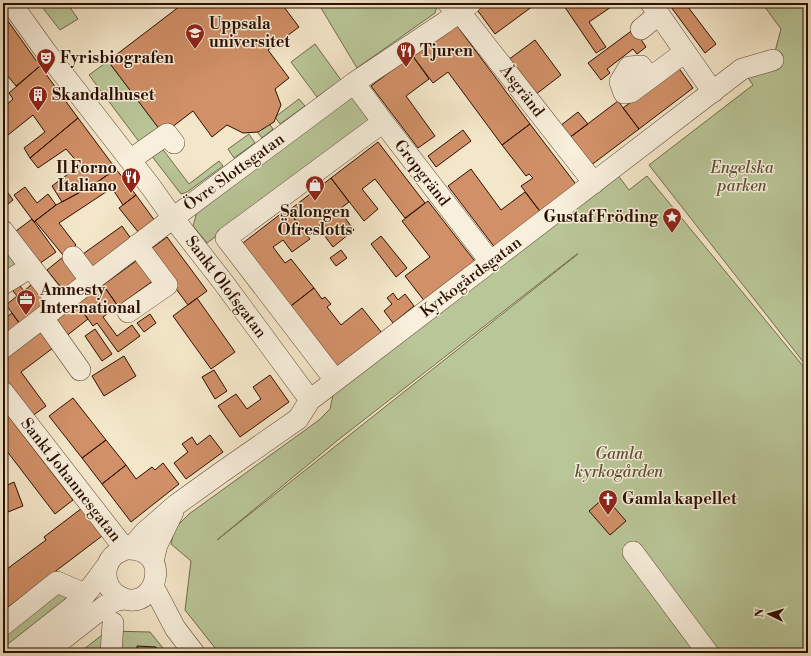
<svg xmlns="http://www.w3.org/2000/svg" width="811" height="656" viewBox="0 0 811 656" font-family="'Libre Bodoni',serif">
  <style>
    .green { fill: #b9c698; stroke: #726a4c; fill-rule: evenodd }
    .building { fill: #d19068; stroke: #2b0f00 }
    .lines { fill: none; stroke-linecap: round; stroke-linejoin: round }
    .minor-casing { stroke: #5d4532; stroke-width: 22 }
    .minor { stroke: #f8efdc; stroke-width: 21 }
    .labels { text-anchor: middle; dominant-baseline: central; stroke-width: 3; stroke-linejoin: round; paint-order: stroke }
    .poi-label { font-size: 16px; font-weight: bold; fill: #2b0f00; stroke: #f8efdc; text-anchor: start }
    .street-label { font-size: 16px; fill: #2b0f00; stroke: #f8efdc }
    .park-label { font-size: 16px; font-style: italic; fill: #5d4f35; stroke: #f8efdc }
  </style>
  <rect width="100%" height="100%" fill="#f4e7c9"/>
  <filter id="stains"><feTurbulence type="fractalNoise" baseFrequency=".005" numOctaves="4"/><feColorMatrix values="0 0 0 0 .2 0 0 0 0 .09 0 0 0 0 .02 0 0 0 .5 -.17"/></filter>
  <radialGradient id="worn" r=".72"><stop offset=".6" stop-color="#630" stop-opacity="0"/><stop offset="1" stop-color="#630" stop-opacity=".3"/></radialGradient>
  <path class="green" d="M39 3H67L78 19 60 30Z
    M318 3H435L437 6 435 13 357 68Z
    M762 3H808V368L649 165 753 85 742 69 773 59 781 29Z
    M315 44 341 80 317 97 291 62Z
    M108 61 159 128 140 143 89 75Z
    M352 94 373 121 207 243 193 226 199 205Z
    M299 99 305 106 280 124 275 117Z
    M268 122 273 129 262 138 256 130Z
    M249 134 255 143 234 158 228 149Z
    M161 147 189 184 219 161 223 166 187 192 181 194 151 155Z
    M617 174 629 190 647 176 808 372V653H219L185 610 191 561 171 544 175 528 189 514 319 420 330 409 333 395ZM577 254H578L217 540 338 440Z
    M3 240 21 261 3 276Z
    M60 589 67 599 5 649 3 647V634Z
    M107 631 150 632 167 653H79Z"/>
  <path class="building" d="M184 3H281L299 27 268 50 289 78 275 89 281 105 274 122 258 132 243 133 227 125 212 137 193 111 163 134 108 61Z
    M479 3H537L495 34 475 7Z
    M562 3H617L589 22 606 47 596 53Z
    M668 3H685L716 44 705 53Z
    M3 14 40 66 16 86 3 70Z
    M455 23 530 124 502 145 448 72 433 83 412 55Z
    M634 29 646 47 637 54 633 49 607 69 610 73 601 80 588 63Z
    M535 40 561 75 535 95 508 60Z
    M412 55 429 79 406 96 435 136 418 148 371 86Z
    M40 66 78 118 30 158 24 148 45 132 33 115 3 139V108L13 99 9 93Z
    M678 67 693 88 639 129 623 108Z
    M618 101 639 129 590 166 569 138Z
    M578 112 588 124 569 138 560 126Z
    M78 118 116 169 90 187 86 182 78 188 80 192 62 202 52 186 80 165 66 149 38 168 30 158Z
    M530 124 578 187 542 214 521 186 533 178 529 174 526 176 502 145Z
    M463 130 471 141 436 167 428 156Z
    M378 142 425 203 405 218 375 179 362 189 378 209 364 221 331 178Z
    M116 169 136 195 123 205 112 188 59 223 76 245 63 255 35 221 56 205 90 187Z
    M471 169 501 210 525 192 542 214 496 249 448 186Z
    M331 178 349 202 333 214 337 218 342 214 354 230 333 247 321 231 324 229 321 224 307 235 288 211Z
    M3 186 13 200 3 208Z
    M25 187 37 203 48 194 56 205 34 222 14 195Z
    M136 195 155 221 139 233 119 208Z
    M428 201 477 264 426 303 405 276 430 257 402 221Z
    M287 209 310 239 292 252 283 240 273 247 285 263 291 259 314 288 287 309 239 246Z
    M32 219 56 252 36 266 12 234Z
    M122 226 132 240 93 268 83 254Z
    M381 236 407 268 396 277 371 244Z
    M167 237 207 291 188 305 148 251Z
    M341 250 347 258 336 266 330 258Z
    M143 256 157 278 118 306 103 285Z
    M63 257 79 278 64 291 47 270Z
    M38 279 54 300 21 325 6 305 17 296 13 291 14 288 20 286 24 291Z
    M103 285 118 306 103 317 117 336 132 325 140 336 118 352 97 323 93 326 77 304Z
    M314 288 322 299 325 297 331 304 327 307 341 325 362 308 382 333 334 370 287 309Z
    M393 293 398 300 405 294 414 306 393 323 384 311 392 304 387 298Z
    M197 298 235 352 211 369 173 316Z
    M77 304 88 319 65 337 52 321Z
    M12 313 19 323 3 336V320Z
    M150 314 156 323 144 332 137 323Z
    M39 329 53 348 21 372 46 406 31 417 3 380V356Z
    M95 329 112 354 102 361 85 336Z
    M124 356 136 376 104 396 92 376Z
    M214 370 227 391 215 399 202 377Z
    M270 375 289 402 240 437 218 406 236 394 247 409 261 399 253 387Z
    M73 398 106 440 82 458 49 416Z
    M3 409 73 500 55 514 3 446Z
    M210 435 223 452 186 479 174 463 188 452 182 444 192 437 197 445Z
    M106 440 126 465 102 484 82 458Z
    M163 463 179 484 131 522 102 484 126 465 136 479 152 467 155 470Z
    M14 482 23 506 3 514V487Z
    M605 497 626 521 610 535 589 511Z
    M86 505 106 533 3 611V572L46 540 44 537Z
    M137 646 156 647V653H137Z"/>
  <g class="lines">
    <defs>
      <path id="minor" d="M11 3 46 52 151 187 173 218 223 282 310 400
        M448 3 459 11 594 183
        M651 3 713 92
        M641 29 659 14
        M650 78 641 66 629 67 620 82 624 93 631 92 685 52
        M354 83 383 122 490 261
        M130 160 167 134 174 143
        M3 231 60 305
        M73 257 91 281
        M3 284 31 267
        M128 312 167 285 137 245
        M43 318 80 370
        M3 348 173 218 354 83 444 23 471 3
        M335 380 226 238 383 122
        M3 392 125 549
        M125 549C173 546 158 609 125 599 119 597 113 593 110 588 103 577 105 561 117 553 119 552 122 551 125 549Z
        M130 549 145 532 176 505 219 474 298 419 310 400 742 69 773 60
        M633 552 708 653
        M153 561 157 545 173 512
        M153 586 175 628 194 653
        M3 625 57 582 85 594
        M14 653 80 601 95 582 106 567
        M45 653 105 606 117 600 124 599
        M111 653 113 623"/>
    </defs>
    <use href="#minor" class="minor-casing"/>
    <use href="#minor" class="minor"/>
  </g>
  <defs>
    <symbol id="university-pin" viewBox="-11 -11 22 30"><path d="M0 17L-7.5 6A9.5 9.5 0 1 1 7.5 6Z" fill="#8f2418" stroke="#f8efdc"/><path d="M0-5L7-2L0 1L-7-2ZM-4 1L0 2.5L4 1V4Q0 6-4 4Z" fill="#fff"/></symbol>
    <symbol id="restaurant-pin" viewBox="-11 -11 22 30"><path d="M0 17L-7.5 6A9.5 9.5 0 1 1 7.5 6Z" fill="#8f2418" stroke="#f8efdc"/><path d="M-5-6h1v4h1v-4h1v4h1v-4h1v5L-1.5 .5V6h-2V.5L-5-1ZM5-6V6H3V1.5H1.5Q1.5-4 5-6Z" fill="#fff"/></symbol>
    <symbol id="theatre-pin" viewBox="-11 -11 22 30"><path d="M0 17L-7.5 6A9.5 9.5 0 1 1 7.5 6Z" fill="#8f2418" stroke="#f8efdc"/><path d="M-5-5.5Q0-4 5-5.5V0Q5 5 0 6Q-5 5-5 0ZM-3.3-2.5H-1v1.5H-3.3ZM1-2.5H3.3v1.5H1ZM-2.8 1Q0 5.5 2.8 1Z" fill="#fff"/></symbol>
    <symbol id="building-pin" viewBox="-11 -11 22 30"><path d="M0 17L-7.5 6A9.5 9.5 0 1 1 7.5 6Z" fill="#8f2418" stroke="#f8efdc"/><path d="M-4-6H4V6H1V3H-1V6H-4ZM-2.5-4.3h1.7v1.8h-1.7ZM.8-4.3h1.7v1.8H.8ZM-2.5-1h1.7V.8h-1.7ZM.8-1h1.7V.8H.8Z" fill="#fff"/></symbol>
    <symbol id="shop-pin" viewBox="-11 -11 22 30"><path d="M0 17L-7.5 6A9.5 9.5 0 1 1 7.5 6Z" fill="#8f2418" stroke="#f8efdc"/><path d="M-5-2.5h2.3a2.7 3.5 0 0 1 5.4 0H5L5.5 6h-11ZM-1.5-2.5h3a1.5 2.3 0 0 0-3 0Z" fill="#fff"/></symbol>
    <symbol id="sight-pin" viewBox="-11 -11 22 30"><path d="M0 17L-7.5 6A9.5 9.5 0 1 1 7.5 6Z" fill="#8f2418" stroke="#f8efdc"/><path d="M0-6L1.8-2.2L6-1.7L2.9 1.2L3.7 5.4L0 3.3L-3.7 5.4L-2.9 1.2L-6-1.7L-1.8-2.2Z" fill="#fff"/></symbol>
    <symbol id="office-pin" viewBox="-11 -11 22 30"><path d="M0 17L-7.5 6A9.5 9.5 0 1 1 7.5 6Z" fill="#8f2418" stroke="#f8efdc"/><path d="M-6-3h4V-5.5h4V-3h4V5H-6ZM-1-4.5V-3h2v-1.5ZM-6 0V1H6V0Z" fill="#fff"/></symbol>
    <symbol id="church-pin" viewBox="-11 -11 22 30"><path d="M0 17L-7.5 6A9.5 9.5 0 1 1 7.5 6Z" fill="#8f2418" stroke="#f8efdc"/><path d="M-1.2-6h2.4v3.5h3.3v2.4h-3.3V6h-2.4V-.1h-3.3v-2.4h3.3Z" fill="#fff"/></symbol>
  </defs>
  <g fill-rule="evenodd">
    <use href="#university-pin" x="184" y="22" width="22" height="30"/>
    <use href="#restaurant-pin" x="395" y="40" width="22" height="30"/>
    <use href="#theatre-pin" x="35" y="47" width="22" height="30"/>
    <use href="#building-pin" x="27" y="84" width="22" height="30"/>
    <use href="#restaurant-pin" x="120" y="166" width="22" height="30"/>
    <use href="#shop-pin" x="304" y="174" width="22" height="30"/>
    <use href="#sight-pin" x="661" y="206" width="22" height="30"/>
    <use href="#office-pin" x="15" y="288" width="22" height="30"/>
    <use href="#church-pin" x="597" y="488" width="22" height="30"/>
  </g>
  <g class="labels">
    <g class="poi-label">
      <text x="209" y="24">Uppsala<tspan x="209" dy="18">universitet</tspan></text>
      <text x="420" y="51">Tjuren</text>
      <text x="60" y="58">Fyrisbiografen</text>
      <text x="52" y="95">Skandalhuset</text>
      <text x="117" y="168" text-anchor="end">Il Forno<tspan x="117" dy="18">Italiano</tspan></text>
      <text x="315" y="212" text-anchor="middle">Salongen<tspan x="315" dy="18">Öfreslotts</tspan></text>
      <text x="658" y="217" text-anchor="end">Gustaf Fröding</text>
      <text x="40" y="290">Amnesty<tspan x="40" dy="18">International</tspan></text>
      <text x="622" y="499">Gamla kapellet</text>
    </g>
    <g class="street-label">
      <text transform="translate(522 91) rotate(52)">Åsgränd</text>
      <text transform="translate(234 172) rotate(-36)">Övre Slottsgatan</text>
      <text transform="translate(422 173) rotate(52)">Gropgränd</text>
      <text transform="translate(471 277) rotate(-37)">Kyrkogårdsgatan</text>
      <text transform="translate(226 287) rotate(53)">Sankt Olofsgatan</text>
      <text transform="translate(71 480) rotate(52)">Sankt Johannesgatan</text>
    </g>
    <g class="park-label">
      <text x="742" y="168">Engelska<tspan x="742" dy="18">parken</tspan></text>
      <text x="619" y="454">Gamla<tspan x="619" dy="18">kyrkogården</tspan></text>
    </g>
  </g>
  <rect width="811" height="656" fill="none" stroke="#f4e7c9" stroke-width="16"/>
  <rect x="4" y="4" width="803" height="648" fill="none" stroke="#2b0f00" stroke-width="2"/>
  <rect x="8" y="8" width="795" height="640" fill="none" stroke="#2b0f00"/>
  <g transform="translate(769 614) rotate(275)" stroke="#f8efdc" stroke-width="3" paint-order="stroke">
  <path d="M0-3L7 15L0 10L-7 15Z" fill="#2b0f00"/>
  <text y="-6" font-size="11" font-weight="bold" text-anchor="middle" fill="#2b0f00">N</text>
  </g>
  <rect width="100%" height="100%" filter="url(#stains)"/>
  <rect width="100%" height="100%" fill="url(#worn)"/>
</svg>
